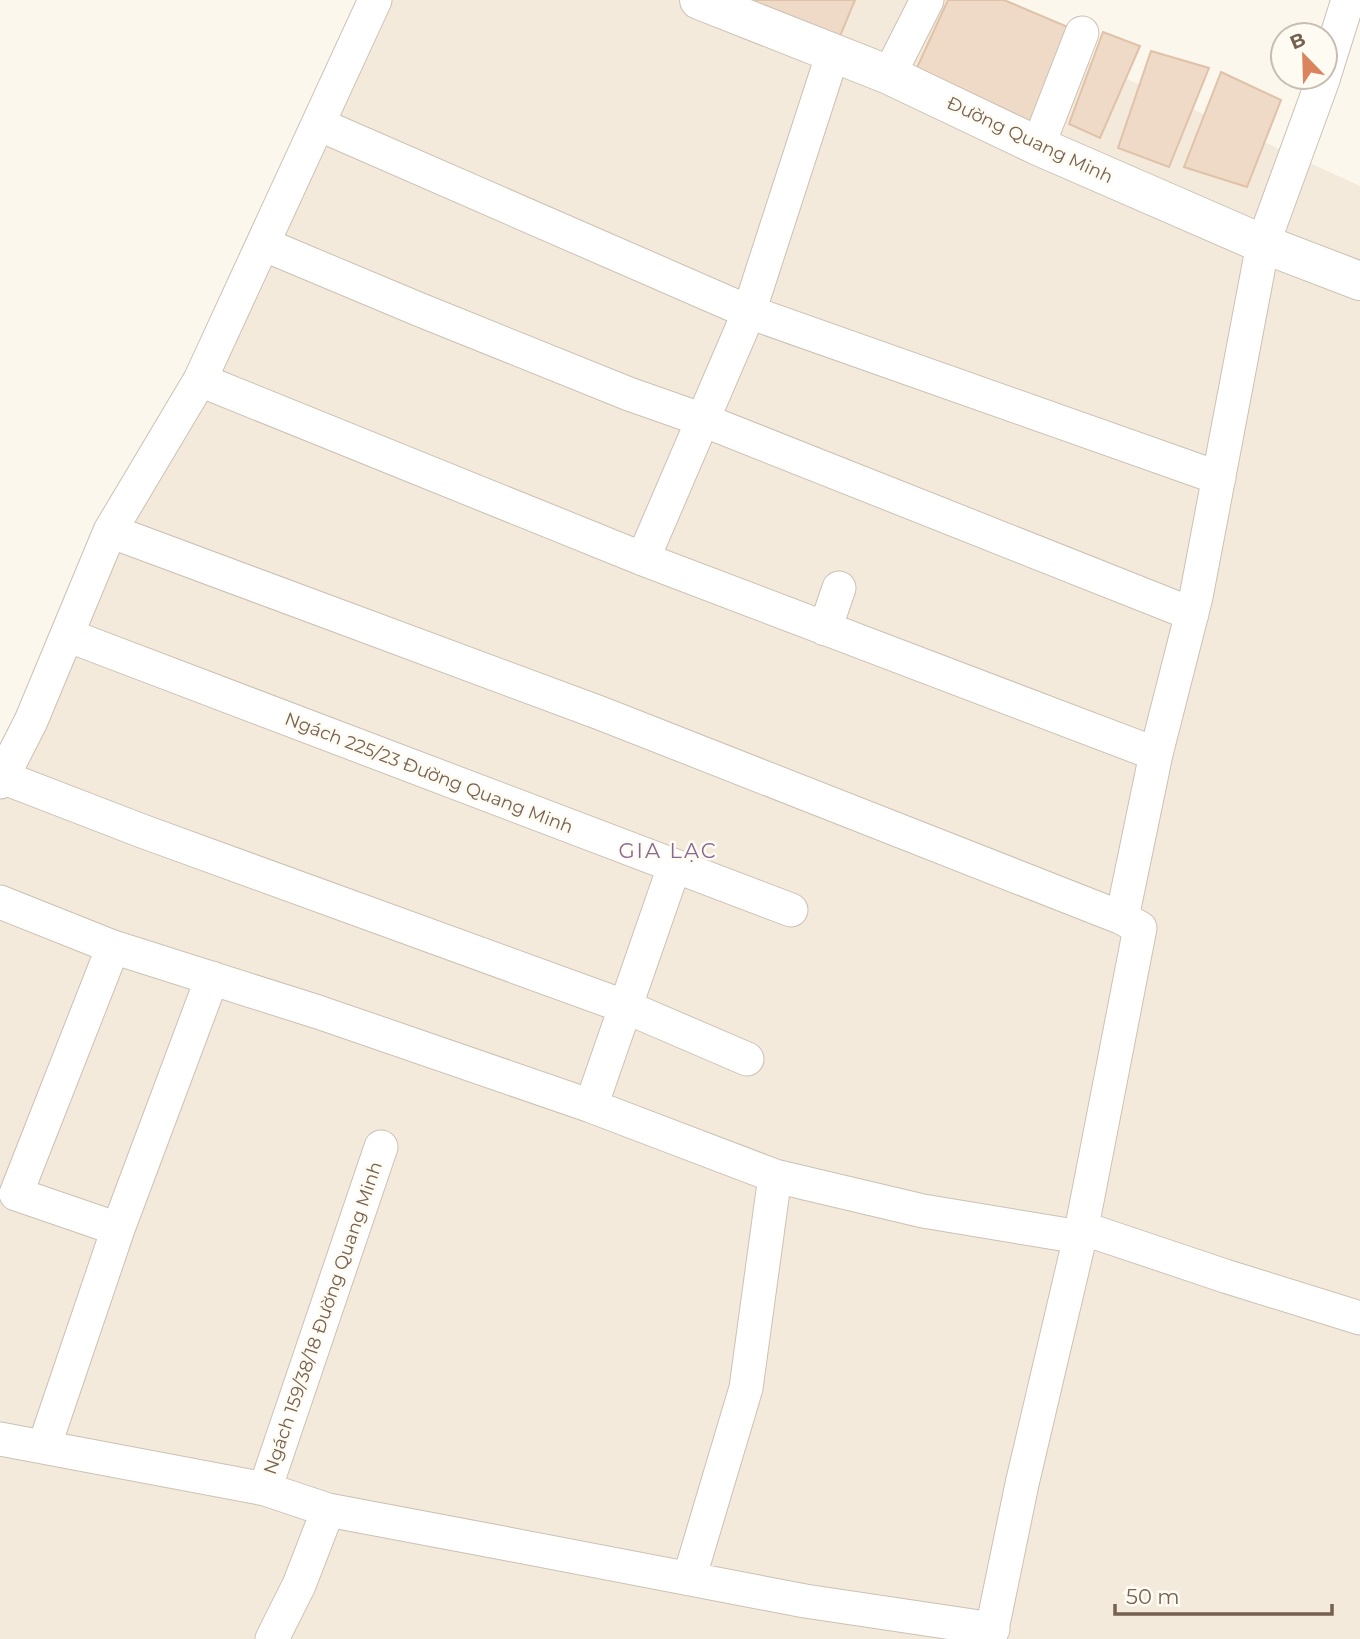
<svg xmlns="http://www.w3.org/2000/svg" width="1360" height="1639" viewBox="0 0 1360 1639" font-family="Montserrat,sans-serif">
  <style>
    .residential { fill: #f3eadc }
    .building { fill: #efdac7; stroke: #e0c2a8; stroke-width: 2 }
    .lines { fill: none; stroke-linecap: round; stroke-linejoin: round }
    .minor-casing { stroke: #cdc0b3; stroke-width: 35 }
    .tertiary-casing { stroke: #cdc0b3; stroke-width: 40 }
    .minor { stroke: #fff; stroke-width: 33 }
    .tertiary { stroke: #fff; stroke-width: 38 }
    .labels { text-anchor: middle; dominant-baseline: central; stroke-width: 5; stroke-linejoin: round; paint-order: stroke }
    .street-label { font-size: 18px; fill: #766151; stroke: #fefbf3 }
    .quarter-label { font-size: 21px; letter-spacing: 2px; fill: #876990; stroke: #fefbf3 }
  </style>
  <rect width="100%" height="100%" fill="#fbf7ed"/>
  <path class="residential" d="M374 0H955L1360 186V1639H0V765Z"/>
  <path class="building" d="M756 0H855L833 53 749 19Z
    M948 0H1004L1082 33 1038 146 909 85Z
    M1103 32 1140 46 1100 138 1069 124Z
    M1151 51 1209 68 1169 167 1118 148Z
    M1221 72 1281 100 1247 187 1184 167Z"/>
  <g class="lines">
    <defs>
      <path id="minor" d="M1325 73 1348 0
        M889 75 927 0
        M318 124 749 312 1219 478
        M1038 146 1082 33
        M263 244 418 309 629 394 703 420 1192 614
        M200 380 643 559 1156 754
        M110 531 600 713 1122 918 1140 928 1080 1237 1022 1484 990 1639
        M643 559 749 312 833 53
        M825 629 839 588
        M67 635 791 910
        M2 777 142 831 626 1007 747 1059
        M0 782 31 721 110 531 200 380 375 0
        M0 902 113 947 318 1012 591 1106 775 1176 923 1211 1080 1237
        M1122 918 1156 754 1196 597 1263 244 1324 77
        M113 947 16 1194 118 1229
        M591 1106 674 867
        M1082 1228 1225 1276 1360 1318
        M0 1439 265 1489 328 1510 503 1543 805 1601 993 1629
        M44 1447 118 1229 212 978
        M265 1489 381 1147
        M689 1579 746 1388 775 1176
        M272 1639 299 1585 328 1510"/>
      <path id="tertiary" d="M699 0 889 75 1038 146 1263 244 1360 281"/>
    </defs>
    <use href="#minor" class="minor-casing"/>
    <use href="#tertiary" class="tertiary-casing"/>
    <use href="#minor" class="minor"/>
    <use href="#tertiary" class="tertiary"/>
  </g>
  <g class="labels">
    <g class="street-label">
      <text transform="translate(1030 140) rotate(25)">Đường Quang Minh</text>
      <text transform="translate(429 773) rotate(21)">Ngách 225/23 Đường Quang Minh</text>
      <text transform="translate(323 1318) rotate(-71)">Ngách 159/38/18 Đường Quang Minh</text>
    </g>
    <g class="quarter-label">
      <text x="668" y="850">GIA LẠC</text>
    </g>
  </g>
  <g transform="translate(1304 56) rotate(337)"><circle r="33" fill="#fefbf3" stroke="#c8bdb2" stroke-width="2"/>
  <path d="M0-5L12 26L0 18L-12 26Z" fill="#da845d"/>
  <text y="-10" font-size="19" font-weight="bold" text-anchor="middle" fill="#766151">B</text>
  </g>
  <path d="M1115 1604v10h217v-10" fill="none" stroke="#766151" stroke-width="3.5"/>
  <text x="1126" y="1604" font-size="21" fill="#766151" stroke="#fefbf3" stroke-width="5" paint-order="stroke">50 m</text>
</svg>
